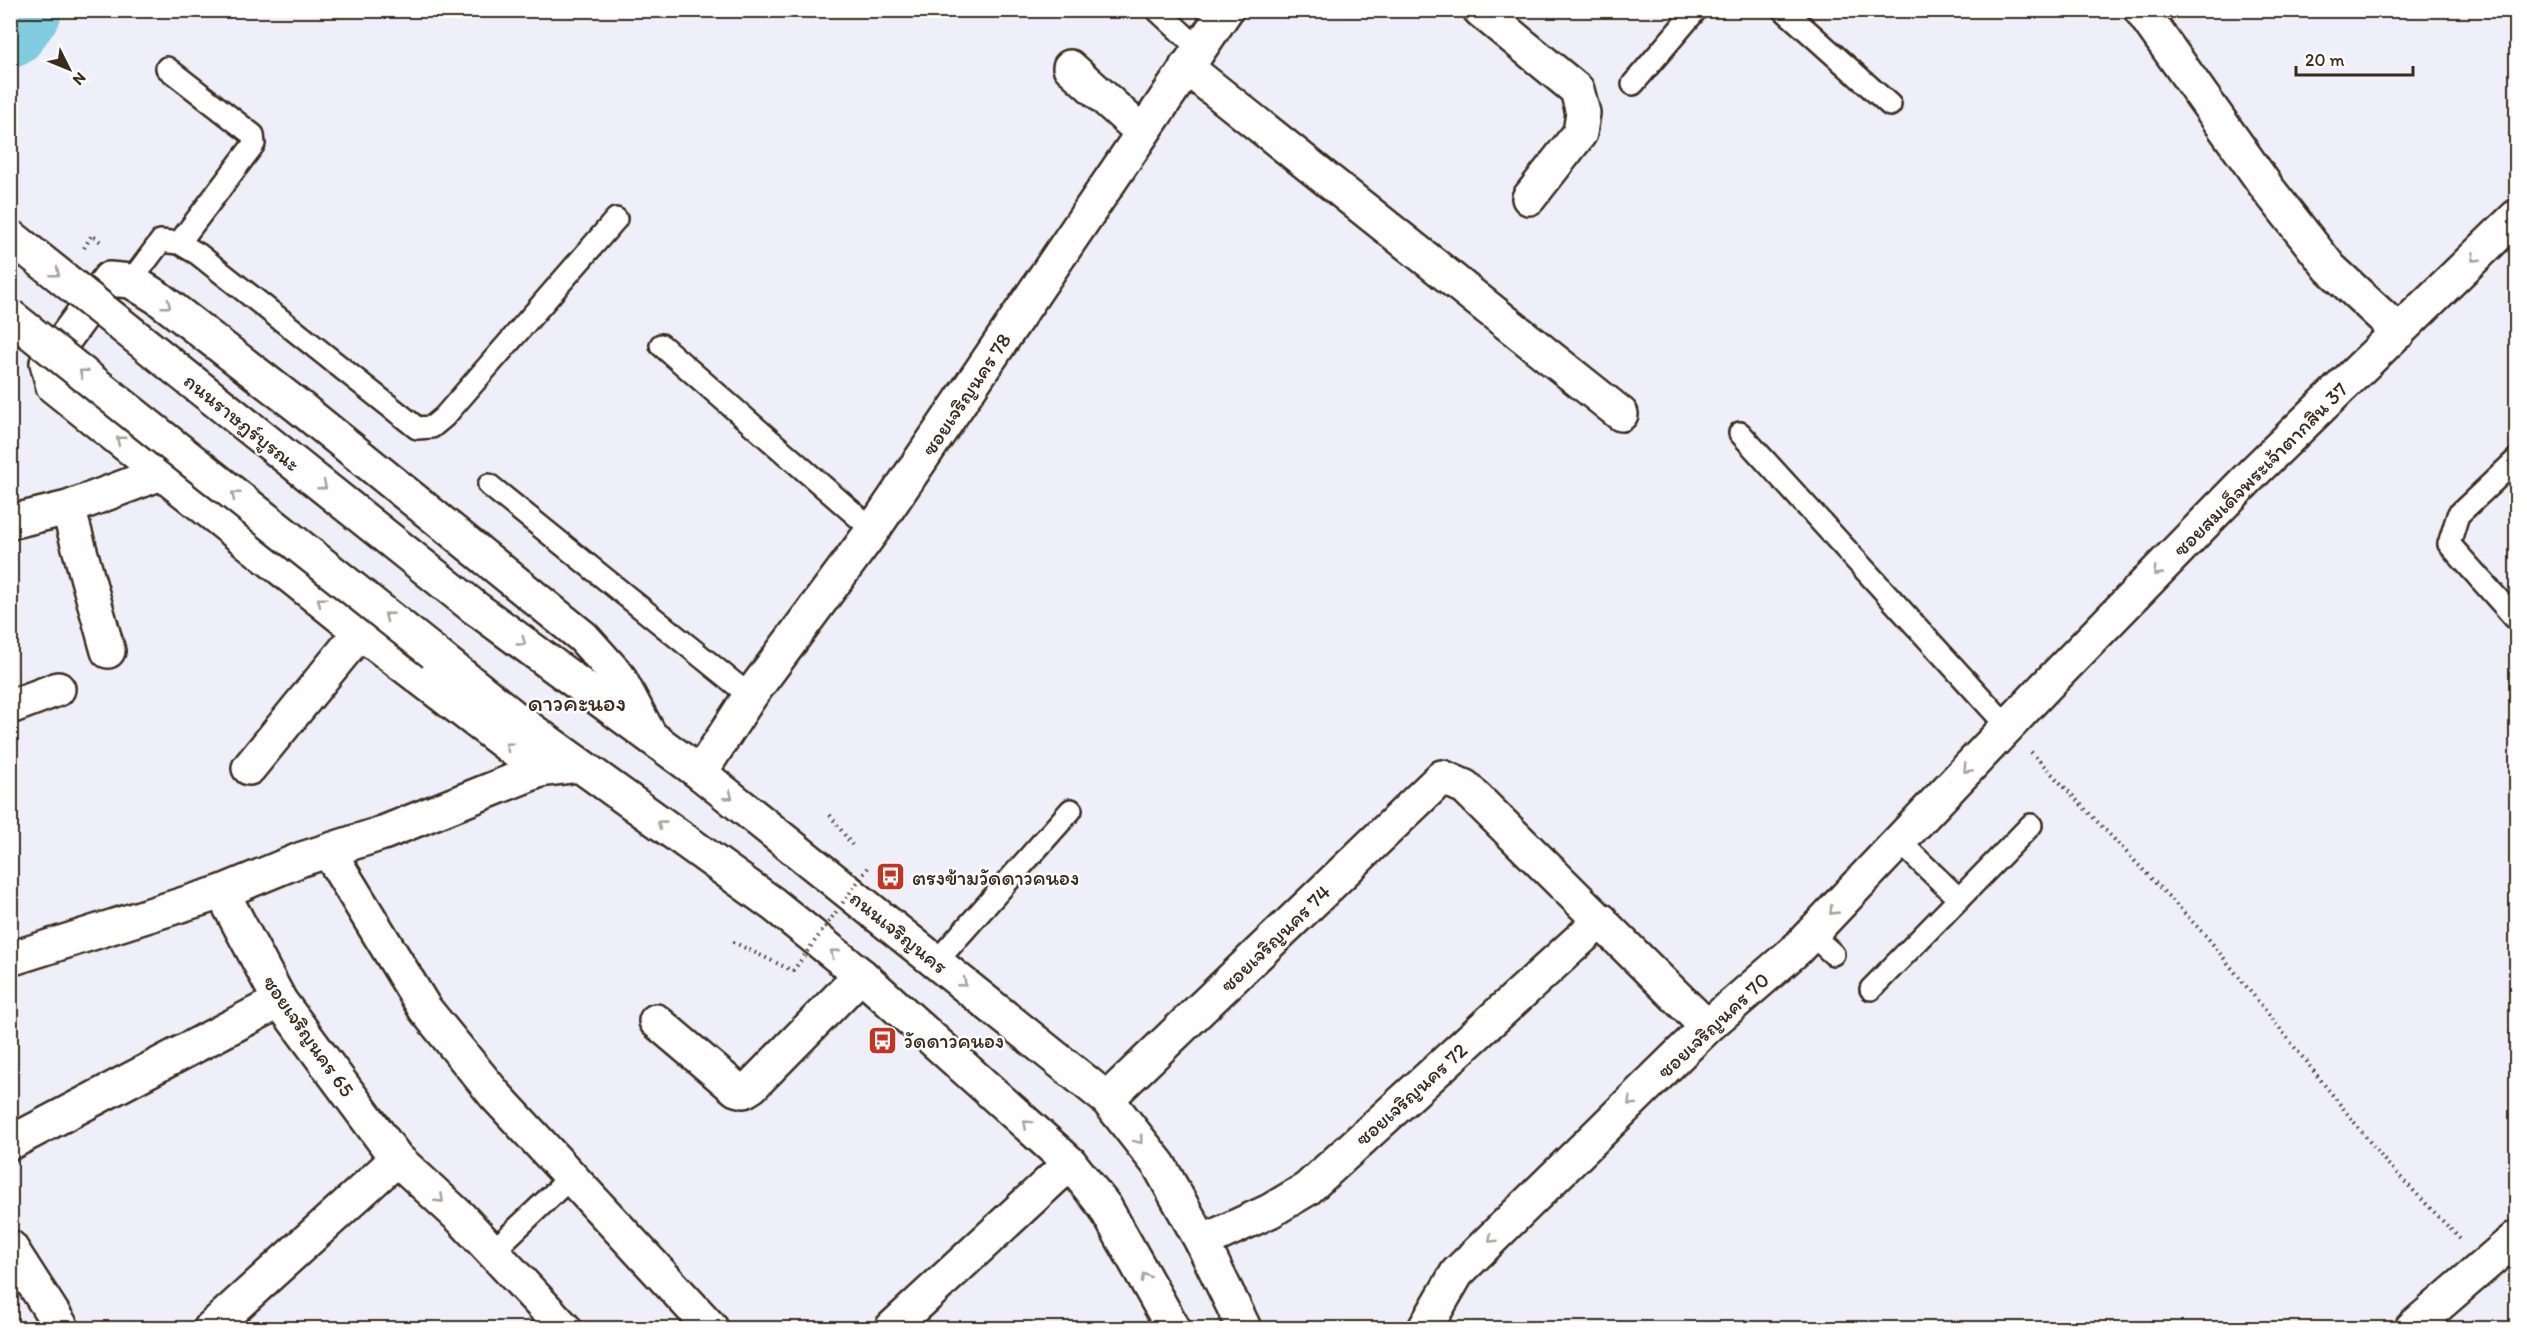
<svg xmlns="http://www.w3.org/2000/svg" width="2527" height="1339" viewBox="0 0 2527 1339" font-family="Itim,'Playpen Sans Thai',sans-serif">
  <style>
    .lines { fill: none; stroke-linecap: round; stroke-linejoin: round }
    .river { stroke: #80cce0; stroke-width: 70 }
    .service-casing { stroke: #3b2a1e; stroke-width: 26 }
    .minor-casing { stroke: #3b2a1e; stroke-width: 38 }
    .secondary-casing { stroke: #3b2a1e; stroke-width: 38 }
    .path { stroke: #3b2a1e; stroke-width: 4; stroke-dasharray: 1.5 4.5; stroke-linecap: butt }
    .service { stroke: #fff; stroke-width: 21 }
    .minor { stroke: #fff; stroke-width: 33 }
    .secondary { stroke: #fff; stroke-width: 33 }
    .secondary-bridge-casing { stroke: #3b2a1e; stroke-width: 38; stroke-linecap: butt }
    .path-bridge { stroke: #3b2a1e; stroke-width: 4; stroke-dasharray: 1.5 4.5; stroke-linecap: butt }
    .secondary-bridge { stroke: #fff; stroke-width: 33 }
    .oneway { stroke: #a79f9a }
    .labels { text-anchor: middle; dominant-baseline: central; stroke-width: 5; stroke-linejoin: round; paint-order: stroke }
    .street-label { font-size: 21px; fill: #3b2a1e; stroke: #fff }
    .poi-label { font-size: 21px; fill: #3b2a1e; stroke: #fff; text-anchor: start }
    .quarter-label { font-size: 24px; fill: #3b2a1e; stroke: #fff }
  </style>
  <rect width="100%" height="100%" fill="#efeff9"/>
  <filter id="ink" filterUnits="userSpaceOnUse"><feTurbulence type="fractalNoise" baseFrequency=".0167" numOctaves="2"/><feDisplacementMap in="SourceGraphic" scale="12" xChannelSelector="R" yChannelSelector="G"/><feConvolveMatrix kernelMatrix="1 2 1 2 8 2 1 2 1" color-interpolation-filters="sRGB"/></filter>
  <g filter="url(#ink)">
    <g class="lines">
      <path class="river" d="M10 33 27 10"/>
      <defs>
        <path id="service" d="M1157 10 1198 48
          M1784 10 1890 105
          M167 68 253 135 254 144 179 243
          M1633 84 1696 10
          M131 281 161 241 179 243 198 254 417 428 432 427 444 417 616 219
          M661 345 873 530
          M1740 433 2008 727
          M489 485 750 696
          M2515 618 2449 544 2458 515 2516 460
          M1959 899 2031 825
          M1811 934 1833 954
          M936 962 1071 810
          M1871 989 1959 899 1899 841
          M493 1251 571 1177"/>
        <path id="minor" d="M1480 10 1577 90 1583 113 1580 133 1529 198
          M2141 10 2268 189 2330 268 2399 332
          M1070 67 1142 132
          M1186 67 1621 414
          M68 508 108 651
          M10 522 68 508 161 473
          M10 707 58 689
          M249 768 360 632
          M700 773 750 696 873 530 1226 10
          M329 852 425 1009 495 1095 711 1328
          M222 892 280 1001 397 1159 461 1218 564 1328
          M10 959 222 892 302 859 383 833 540 770
          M656 1021 736 1089 744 1091 752 1086 861 975
          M1107 1099 1442 777 1465 787 1707 1027
          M10 1143 280 1001
          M1202 1242 1270 1211 1307 1189 1601 920
          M10 1247 62 1328
          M211 1328 397 1159
          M892 1328 1070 1163
          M1425 1328 1457 1273 1707 1027 1797 949 2044 688 2256 470 2516 217
          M2412 1328 2516 1238"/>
        <path id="secondary" d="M474 607 700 773 1107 1099 1159 1165 1202 1242 1244 1328
          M434 653 520 722 773 904 861 975 1070 1163 1105 1207 1173 1328
          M580 765 540 770 360 632 53 386 47 363 109 279 131 281 157 297 298 406 583 637 618 676 649 734"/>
      </defs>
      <use href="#service" class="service-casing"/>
      <use href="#minor" class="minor-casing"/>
      <use href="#secondary" class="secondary-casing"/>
      <path class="path" d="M84 248 92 235 102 243
        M2031 752 2207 937 2385 1161 2460 1239
        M830 815 852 845
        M733 942 793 971"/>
      <use href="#service" class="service"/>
      <use href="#minor" class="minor"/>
      <use href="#secondary" class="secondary"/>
      <defs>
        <path id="secondary-bridge" d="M10 236 474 607
          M10 316 434 653"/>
      </defs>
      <use href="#secondary-bridge" class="secondary-bridge-casing"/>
      <path class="path-bridge" d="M793 971 868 868"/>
      <use href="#secondary-bridge" class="secondary-bridge"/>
    </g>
    <defs><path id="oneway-chevron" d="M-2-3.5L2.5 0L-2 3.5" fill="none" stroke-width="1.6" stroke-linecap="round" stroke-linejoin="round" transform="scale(1.5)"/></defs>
    <g class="oneway">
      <use href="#oneway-chevron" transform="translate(2475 258) rotate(136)"/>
      <use href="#oneway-chevron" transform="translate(56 273) rotate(39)"/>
      <use href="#oneway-chevron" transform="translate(167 305) rotate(38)"/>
      <use href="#oneway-chevron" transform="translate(83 373) rotate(-141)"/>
      <use href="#oneway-chevron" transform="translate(120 440) rotate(-141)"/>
      <use href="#oneway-chevron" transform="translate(323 486) rotate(39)"/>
      <use href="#oneway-chevron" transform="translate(235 495) rotate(-141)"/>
      <use href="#oneway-chevron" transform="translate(2157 572) rotate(134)"/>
      <use href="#oneway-chevron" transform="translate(321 601) rotate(-141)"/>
      <use href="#oneway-chevron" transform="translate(388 616) rotate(-141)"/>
      <use href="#oneway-chevron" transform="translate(522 642) rotate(36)"/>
      <use href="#oneway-chevron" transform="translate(509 746) rotate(-143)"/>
      <use href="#oneway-chevron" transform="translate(1967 769) rotate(133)"/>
      <use href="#oneway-chevron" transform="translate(729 796) rotate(39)"/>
      <use href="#oneway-chevron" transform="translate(661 824) rotate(-144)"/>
      <use href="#oneway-chevron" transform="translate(1833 911) rotate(134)"/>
      <use href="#oneway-chevron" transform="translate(834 953) rotate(-141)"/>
      <use href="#oneway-chevron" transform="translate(963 983) rotate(39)"/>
      <use href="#oneway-chevron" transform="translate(1631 1102) rotate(136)"/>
      <use href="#oneway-chevron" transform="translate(1027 1124) rotate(-138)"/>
      <use href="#oneway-chevron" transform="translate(1139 1140) rotate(52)"/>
      <use href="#oneway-chevron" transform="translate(440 1199) rotate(43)"/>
      <use href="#oneway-chevron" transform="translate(1492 1239) rotate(136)"/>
      <use href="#oneway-chevron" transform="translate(1145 1277) rotate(-119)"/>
    </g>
  </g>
  <defs>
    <symbol id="bus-square" viewBox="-11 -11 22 22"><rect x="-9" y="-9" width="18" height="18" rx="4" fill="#c8321e" stroke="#fff"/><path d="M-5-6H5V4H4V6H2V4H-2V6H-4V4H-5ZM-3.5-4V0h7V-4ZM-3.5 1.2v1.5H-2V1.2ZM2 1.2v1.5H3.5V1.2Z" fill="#fff"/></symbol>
  </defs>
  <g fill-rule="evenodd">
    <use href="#bus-square" x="874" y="860" width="33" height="33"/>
    <use href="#bus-square" x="866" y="1024" width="33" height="33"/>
  </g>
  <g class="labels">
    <g class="street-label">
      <text transform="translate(966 394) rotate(-56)">ซอยเจริญนคร 78</text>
      <text transform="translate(242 422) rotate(39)">ถนนราษฎร์บูรณะ</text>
      <text transform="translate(2260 469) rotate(-45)">ซอยสมเด็จพระเจ้าตากสิน 37</text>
      <text transform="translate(899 932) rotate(39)">ถนนเจริญนคร</text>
      <text transform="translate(1275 938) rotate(-44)">ซอยเจริญนคร 74</text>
      <text transform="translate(1713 1025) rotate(-43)">ซอยเจริญนคร 70</text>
      <text transform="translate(309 1036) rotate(55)">ซอยเจริญนคร 65</text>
      <text transform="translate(1411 1094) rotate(-42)">ซอยเจริญนคร 72</text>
    </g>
    <g class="poi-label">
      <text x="912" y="877">ตรงข้ามวัดดาวคนอง</text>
      <text x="904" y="1040">วัดดาวคนอง</text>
    </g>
    <g class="quarter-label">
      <text x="577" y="702">ดาวคะนอง</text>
    </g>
  </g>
  <rect width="2527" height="1339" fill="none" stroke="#fff" stroke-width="36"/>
  <rect x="18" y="18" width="2491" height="1303" fill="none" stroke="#3b2a1e" stroke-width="2" filter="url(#ink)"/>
  <g transform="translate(69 69) rotate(133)" stroke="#ffffff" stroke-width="4.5" paint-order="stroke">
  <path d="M0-4.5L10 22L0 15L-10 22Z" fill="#3b2a1e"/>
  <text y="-9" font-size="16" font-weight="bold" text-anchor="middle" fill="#3b2a1e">N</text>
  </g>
  <path d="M2296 66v9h117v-9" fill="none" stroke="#3b2a1e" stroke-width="3"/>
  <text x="2305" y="66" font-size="18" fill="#3b2a1e" stroke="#ffffff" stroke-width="4.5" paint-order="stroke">20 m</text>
</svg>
